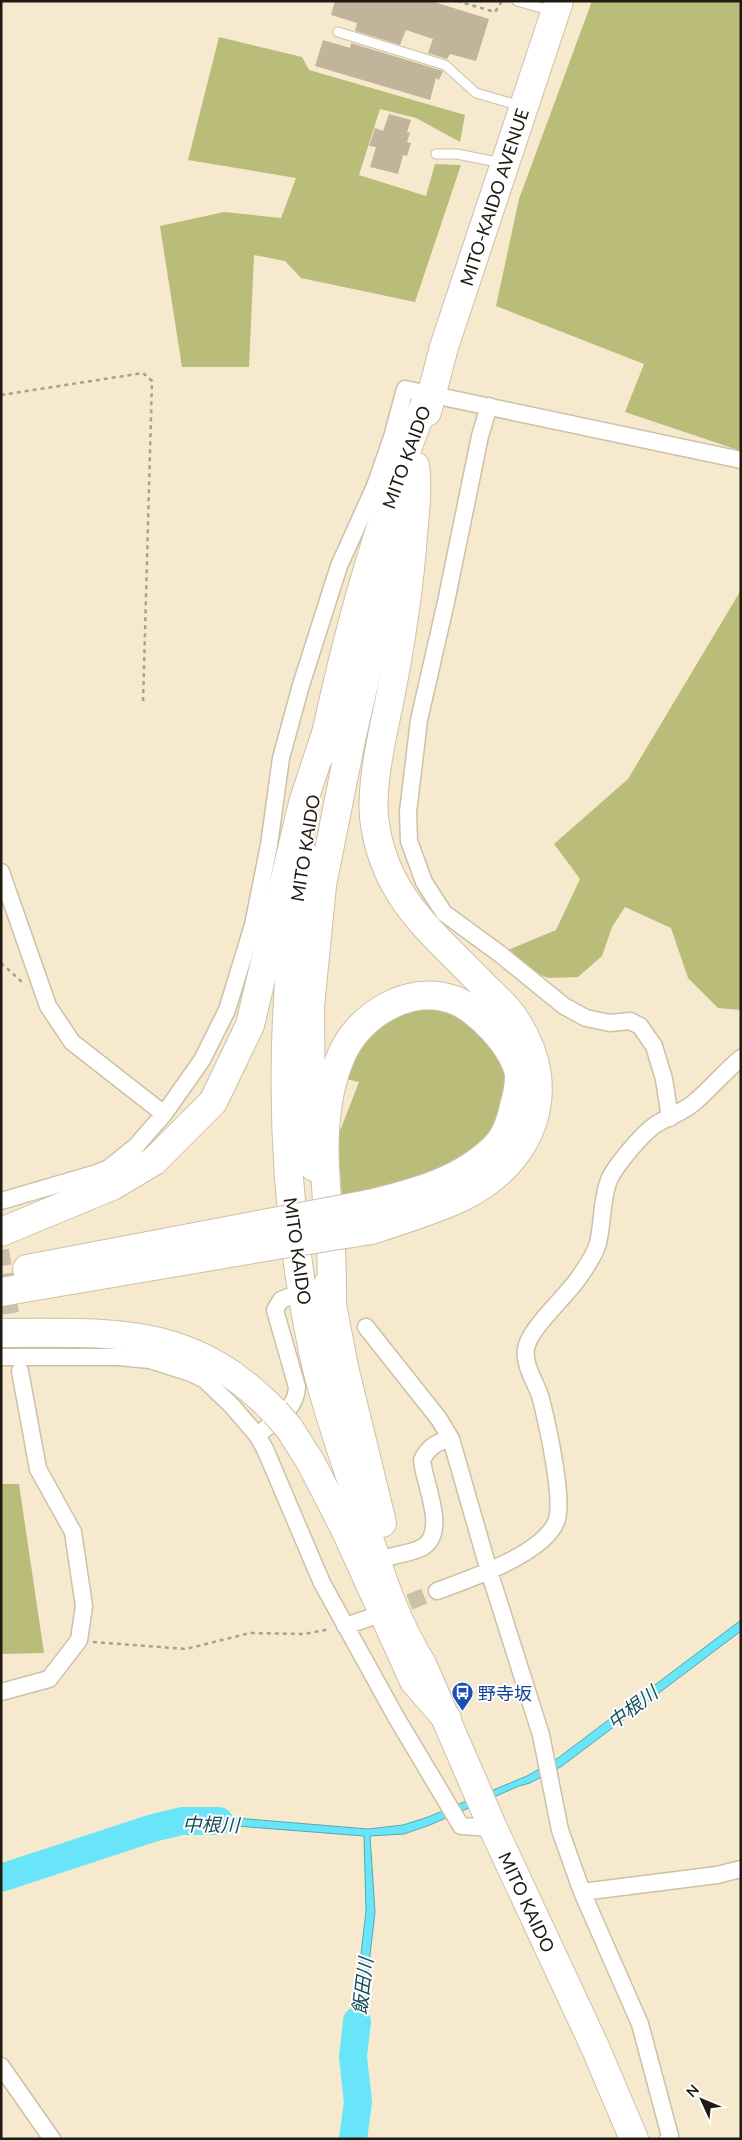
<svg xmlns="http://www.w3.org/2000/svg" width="742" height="2140" viewBox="0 0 742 2140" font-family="Lato,'Noto Sans JP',sans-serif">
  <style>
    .green { fill: #b9bd79 }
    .water { fill: #69e5f9; stroke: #53a8b3 }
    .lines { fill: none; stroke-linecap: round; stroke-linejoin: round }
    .river { stroke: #69e5f9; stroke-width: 28 }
    .building { fill: #c1b49b }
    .minor-tunnel { stroke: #cbc0a8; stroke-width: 16; stroke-dasharray: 16 8; stroke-linecap: butt }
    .service-casing { stroke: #cdc0a7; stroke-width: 11 }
    .minor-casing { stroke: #cdc0a7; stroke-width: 19 }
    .trunk-casing { stroke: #cdc0a7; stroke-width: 30 }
    .motorway-casing { stroke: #cdc0a7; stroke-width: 30 }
    .path { stroke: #aaa08b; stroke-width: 2.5; stroke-dasharray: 4 4; stroke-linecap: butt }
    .service { stroke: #fff; stroke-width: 9 }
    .minor { stroke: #fff; stroke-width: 16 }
    .trunk { stroke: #fff; stroke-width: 28 }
    .motorway { stroke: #fff; stroke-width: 28 }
    .motorway-bridge-casing { stroke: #cdc0a7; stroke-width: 30; stroke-linecap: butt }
    .motorway-bridge { stroke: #fff; stroke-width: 28 }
    .labels { text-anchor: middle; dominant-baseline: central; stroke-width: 4; stroke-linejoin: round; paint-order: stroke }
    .street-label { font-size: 18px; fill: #1f1a11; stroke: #fff }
    .transit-label { font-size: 18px; fill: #164399; stroke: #fff; text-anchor: start }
    .water-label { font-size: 19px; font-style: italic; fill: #184e57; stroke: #fff }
  </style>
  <rect width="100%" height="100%" fill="#f6e9ce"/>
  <path class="green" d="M592 1H741V451L625 412 644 364 496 306 519 199Z
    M219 37 302 57 309 70 465 115 460 142 416 118 380 109 359 175 426 196 435 164 461 165 415 302 301 278 285 261 254 255 249 367H182L160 226 224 212 281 218 296 178 188 160Z
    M741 590V1010L718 1008 688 978 671 928 625 907 612 927 602 956 578 977 549 978 528 971 508 950 556 930 580 879 554 844 628 779Z
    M430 1005 451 1010 488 1035 506 1075 499 1123 480 1150 451 1170 342 1200 338 1136 359 1082 341 1078 350 1056 387 1017Z
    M1 1484H19L44 1653 1 1654Z"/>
  <path class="water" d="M741 1620V1631L562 1766 530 1783 519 1786 430 1825 404 1834 370 1836 375 1912 358 2057 349 2058 366 1911 364 1836 223 1825H182V1816L224 1817 368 1829 403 1825 428 1817 527 1776 558 1758Z"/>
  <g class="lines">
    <path class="river" d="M1 1878 153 1828 182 1821H219
      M353 2139 358 2102 353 2057 357 2021"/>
  </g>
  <path class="building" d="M335 1H431L489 19 476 61 450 54 447 59 428 53 433 39 406 30 400 45 355 31 357 23 331 15Z
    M323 40 350 48 351 43 443 71 439 80 436 78 430 100 315 66Z
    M389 114 411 120 407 132 410 133 407 142 411 143 407 156 403 155 398 174 370 167 376 147 369 146 375 128 383 131Z"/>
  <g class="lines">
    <path class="minor-tunnel" d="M1 1250 20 1371
      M387 1611 437 1591"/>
    <defs>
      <path id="service" d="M517 1 552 11
        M338 32 445 65 476 93 521 106
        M436 154H457L502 163"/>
      <path id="minor" d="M489 406 480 436 446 602 419 720 408 812 409 841 424 882 444 913 500 954 564 1006 586 1018 610 1023 630 1021 640 1026 654 1046 664 1079 670 1118
        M1 872 48 1006 72 1042 164 1114
        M1 1201 97 1173 109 1168 136 1146 164 1114 202 1060 227 1010 253 925 269 845 281 758 301 685 339 566 375 486 392 437 405 389 741 460
        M366 1327 439 1419 451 1439 489 1571 541 1735 560 1830 582 1892 640 2024 670 2136 668 2139
        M1 1357H119L150 1360 191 1373 205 1380 232 1406 257 1435 265 1449 322 1583 396 1717 461 1826 493 1828
        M257 1435C274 1421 296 1411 297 1387L275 1310 281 1300 303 1291
        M390 1557C400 1554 415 1552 423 1547 448 1531 424 1484 422 1460 429 1446 437 1442 451 1439
        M437 1591C469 1579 542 1555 556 1522 565 1502 547 1423 541 1399 537 1384 523 1365 526 1349 529 1328 567 1296 580 1276 586 1267 595 1255 598 1243 603 1223 601 1200 609 1180 615 1166 642 1134 655 1125 669 1116 685 1112 697 1100 712 1087 725 1071 741 1058
        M345 1626 369 1618
        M1 1692 49 1679 79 1640 84 1606 73 1532 38 1469 20 1371
        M582 1892 717 1875 741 1869
        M1 2066 52 2139"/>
      <path id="trunk" d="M427 412 444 347 559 1
        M322 753C340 667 362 580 391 497 403 462 413 427 430 394
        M302 852C296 883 295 915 292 947 279 1083 286 1223 314 1356 324 1401 340 1445 354 1488 371 1545 390 1614 422 1664L493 1828 595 2047 634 2139
        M314 1167 311 1125 310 1006 322 885 352 735 404 510
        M328 1284 344 1367 382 1523"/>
      <path id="motorway" d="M371 1230C401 1220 433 1211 462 1197 533 1162 561 1090 516 1021 508 1008 496 997 485 987 434 933 383 898 374 817 371 784 382 736 389 703 400 647 409 591 413 535 415 512 418 488 415 466
        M1 1232 112 1186 154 1161 213 1102 250 1025 303 803 327 730
        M27 1269 258 1225
        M1 1292 265 1247
        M332 1309C332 1288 332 1268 331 1248 326 1184 315 1114 342 1054 359 1015 409 985 451 999 476 1006 517 1049 519 1076 519 1086 517 1096 514 1106 512 1118 506 1135 498 1144 465 1180 415 1193 369 1204
        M1 1333C114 1333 190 1324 275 1412
        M289 1428 310 1461 345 1529 414 1681 447 1719"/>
    </defs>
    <use href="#service" class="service-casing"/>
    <use href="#minor" class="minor-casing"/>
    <use href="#trunk" class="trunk-casing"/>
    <use href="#motorway" class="motorway-casing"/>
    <path class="path" d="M457 1 495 12 502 1
      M1 395 143 373 152 381 143 704
      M1 963 22 982
      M93 1642 186 1649 250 1633 304 1634 330 1629"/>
    <use href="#service" class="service"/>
    <use href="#minor" class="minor"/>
    <use href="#trunk" class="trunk"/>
    <use href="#motorway" class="motorway"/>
    <defs>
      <path id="motorway-bridge" d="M258 1225 369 1204
        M265 1247 371 1230
        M275 1412 289 1428"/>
    </defs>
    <use href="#motorway-bridge" class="motorway-bridge-casing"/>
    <use href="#motorway-bridge" class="motorway-bridge"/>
  </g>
  <defs>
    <symbol id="bus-pin" viewBox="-11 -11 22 30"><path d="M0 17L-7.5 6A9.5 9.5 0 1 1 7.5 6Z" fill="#1a4fb4" stroke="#fff"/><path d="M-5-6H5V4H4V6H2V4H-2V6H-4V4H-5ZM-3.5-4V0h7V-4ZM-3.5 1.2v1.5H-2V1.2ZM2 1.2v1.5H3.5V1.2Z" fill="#fff"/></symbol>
  </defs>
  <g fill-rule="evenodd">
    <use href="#bus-pin" x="450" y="1680" width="25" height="34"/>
  </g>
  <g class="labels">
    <g class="street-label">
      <text transform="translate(494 197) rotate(-72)">MITO-KAIDO AVENUE</text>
      <text transform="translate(406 457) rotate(-70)">MITO KAIDO</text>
      <text transform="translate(305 848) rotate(-81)">MITO KAIDO</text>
      <text transform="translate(298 1251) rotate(82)">MITO KAIDO</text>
      <text transform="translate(527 1902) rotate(65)">MITO KAIDO</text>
    </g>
    <g class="transit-label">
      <text x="478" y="1693">野寺坂</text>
    </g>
    <g class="water-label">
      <text transform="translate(632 1707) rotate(-37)">中根川</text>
      <text transform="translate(211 1824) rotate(1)">中根川</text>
      <text transform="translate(362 1986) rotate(-83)">飯田川</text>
    </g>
  </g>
  <rect width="742" height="2140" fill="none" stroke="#1f1a11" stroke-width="5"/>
  <g transform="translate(702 2100) rotate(314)" stroke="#ffffff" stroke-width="4" paint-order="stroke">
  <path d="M0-4L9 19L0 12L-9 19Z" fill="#1f1a11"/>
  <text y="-8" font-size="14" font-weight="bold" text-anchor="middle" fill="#1f1a11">N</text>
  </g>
</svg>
